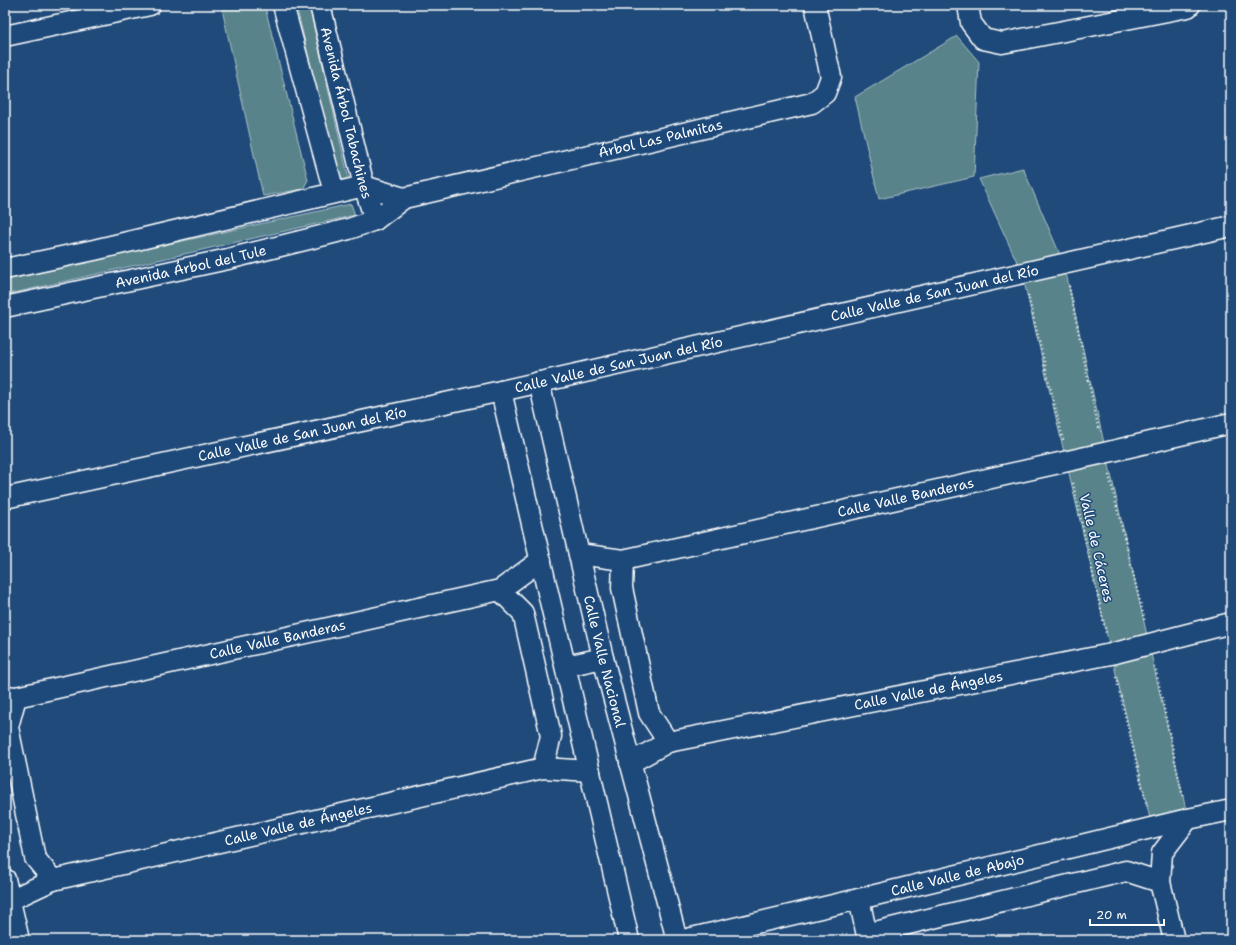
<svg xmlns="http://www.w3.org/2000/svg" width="1236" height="945" viewBox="0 0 1236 945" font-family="'Shantell Sans',sans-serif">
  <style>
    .green { fill: #58838b; stroke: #acc1c5 }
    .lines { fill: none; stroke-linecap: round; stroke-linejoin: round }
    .minor-casing { stroke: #fff; stroke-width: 23 }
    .path { stroke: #fff; stroke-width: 2.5; stroke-dasharray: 1 3; stroke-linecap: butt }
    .minor { stroke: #1f4a7a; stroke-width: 20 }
    .labels { text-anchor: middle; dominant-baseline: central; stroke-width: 3; stroke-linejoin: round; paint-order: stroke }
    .street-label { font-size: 14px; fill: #fff; stroke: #1f4a7a }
  </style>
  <rect width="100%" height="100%" fill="#1f4a7a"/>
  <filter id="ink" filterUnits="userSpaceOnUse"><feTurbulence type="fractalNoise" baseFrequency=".025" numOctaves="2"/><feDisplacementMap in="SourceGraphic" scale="8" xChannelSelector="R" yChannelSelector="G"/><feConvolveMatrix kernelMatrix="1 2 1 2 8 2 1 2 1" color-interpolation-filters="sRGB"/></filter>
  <g filter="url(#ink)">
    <path class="green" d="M239 5H261L265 7 308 180 303 189 263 196 222 9Z
      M296 5H309L349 180 339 182Z
      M957 36 979 62 974 177 879 199 855 97Z
      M1023 168 1064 264 1188 819 1152 827 1022 273 979 179Z
      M351 204 355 215 5 295V280Z"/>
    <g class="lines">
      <defs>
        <g id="minor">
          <path d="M283 5 334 192"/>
          <path id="s1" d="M320 5 364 186 375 220"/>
          <path d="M968 5 971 23 983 39 1002 43 1188 7 1190 5"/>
          <path d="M5 36 150 5"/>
          <path d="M5 269 94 250 364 186 404 198"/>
          <path id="s2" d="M5 307 228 259 349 229 375 220 404 198 812 103 825 93 831 77 815 5"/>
          <path id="s3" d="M539 382 603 658 677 940"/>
          <path d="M501 391 629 940"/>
          <path id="s4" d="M5 498 501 391 1231 226"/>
          <path id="s5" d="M579 554 623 560 1104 453 1231 423"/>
          <path d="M623 560 622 588 649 713 668 742"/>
          <path d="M500 590 523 613 551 736 543 768"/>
          <path d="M566 666 603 658"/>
          <path id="s6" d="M5 696 16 697 500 590 541 560"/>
          <path d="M16 697 8 727 35 858 53 880"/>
          <path id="s7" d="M630 763 668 742 1111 654 1231 623"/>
          <path d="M5 879 19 940"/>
          <path d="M859 899 868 940"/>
          <path id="s8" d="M10 900 53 880 543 768 590 771"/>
          <path d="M867 934 1126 871 1160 882"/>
          <path id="s9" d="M683 940 859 899 1188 819 1231 810"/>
          <path d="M1174 940 1160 882 1162 853 1188 819"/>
        </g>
      </defs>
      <use href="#minor" class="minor-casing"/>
      <path class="path" d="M1069 286 1099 431
        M1028 295 1063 440
        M1109 475 1145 622
        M1073 483 1106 633
        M1155 666 1183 798
        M1116 677 1147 806"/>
      <use href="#minor" class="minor"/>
    </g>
  </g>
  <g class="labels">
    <g class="street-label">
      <text stroke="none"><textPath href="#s1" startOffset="111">Avenida Árbol Tabachines</textPath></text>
      <text stroke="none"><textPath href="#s2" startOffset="680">Árbol Las Palmitas</textPath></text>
      <text stroke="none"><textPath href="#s2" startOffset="190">Avenida Árbol del Tule</textPath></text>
      <text stroke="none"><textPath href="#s4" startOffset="952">Calle Valle de San Juan del Río</textPath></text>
      <text stroke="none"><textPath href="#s4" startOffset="628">Calle Valle de San Juan del Río</textPath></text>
      <text stroke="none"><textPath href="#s4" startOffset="304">Calle Valle de San Juan del Río</textPath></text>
      <text stroke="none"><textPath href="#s5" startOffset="334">Calle Valle Banderas</textPath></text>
      <text transform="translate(1097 548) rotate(77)">Valle de Cáceres</text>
      <text stroke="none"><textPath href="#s6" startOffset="279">Calle Valle Banderas</textPath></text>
      <text stroke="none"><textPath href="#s3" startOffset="287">Calle Valle Nacional</textPath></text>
      <text stroke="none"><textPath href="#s7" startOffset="309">Calle Valle de Ángeles</textPath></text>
      <text stroke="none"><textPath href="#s8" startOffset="299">Calle Valle de Ángeles</textPath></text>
      <text stroke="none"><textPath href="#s9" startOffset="282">Calle Valle de Abajo</textPath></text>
    </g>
  </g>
  <rect width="1236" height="945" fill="none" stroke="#1f4a7a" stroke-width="20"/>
  <rect x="10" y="10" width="1216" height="925" fill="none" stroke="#fff" stroke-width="1.5" filter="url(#ink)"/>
  <path d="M1090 919v6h74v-6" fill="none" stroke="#ffffff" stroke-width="2"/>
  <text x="1096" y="919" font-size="12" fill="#ffffff" stroke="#1f4a7a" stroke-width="3" paint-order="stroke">20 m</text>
</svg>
